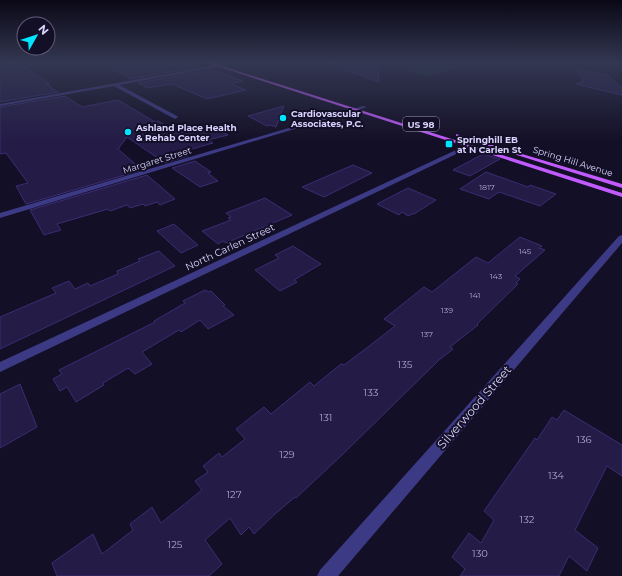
<svg xmlns="http://www.w3.org/2000/svg" width="622" height="576" viewBox="0 0 622 576" font-family="Montserrat,sans-serif">
  <style>
    .green { fill: #12302f }
    .building { fill: #241b47; stroke: #3b2d73 }
    .lines { fill: none; stroke-linecap: round; stroke-linejoin: round }
    .street { fill: #3d3a85; fill-rule: evenodd }
    .primary { fill: #c25bff; fill-rule: evenodd }
    .poi-dot { fill: #00e5ff; stroke: #130f26; stroke-width: 1.5 }
    .labels { text-anchor: middle; dominant-baseline: central; stroke-width: 4; stroke-linejoin: round; paint-order: stroke }
    .number-label { font-size: 8px; fill: #aca6d1 }
    .far-poi-label { font-size: 9px; font-weight: bold; fill: #d9d4ff; stroke: #130f26; text-anchor: start }
    .shield { fill: #130f26; stroke: #9e99be; stroke-width: 1 }
    .shield-label { font-size: 9px; font-weight: bold; fill: #d9d4ff }
    .far-street-label { font-size: 9px; fill: #d9d4ff; stroke: #130f26 }
    .street-label { font-size: 10px; fill: #d9d4ff; stroke: #130f26 }
    .near-number-label { font-size: 10px; fill: #aca6d1 }
    .near-street-label { font-size: 12px; fill: #d9d4ff; stroke: #130f26 }
  </style>
  <rect width="100%" height="100%" fill="#130f26"/>
  <path class="green" d="M385 62H493L467 66 428 76Z"/>
  <path class="building" d="M100 62H182L197 67 131 79Z
    M328 62H377L379 82 328 63Z
    M19 63 50 84H46L58 92 0 102V65Z
    M576 69 607 75 622 88V95L576 84 584 81Z
    M211 70 243 81 231 84 246 90 207 99 172 84 147 88 138 83Z
    M65 96 82 107 118 100 155 122 158 121 179 133 210 125 228 135 208 140 213 143 181 152 188 156 165 163 127 137 118 149 142 170 26 204 16 186 28 183 6 153 0 154V107Z
    M284 106 276 127 270 125 267 126 248 116Z
    M483 154 500 159 470 176 453 170Z
    M195 161 211 172 208 173 218 181 200 187 172 168Z
    M353 165 372 173 324 197 302 187Z
    M486 172 528 187 530 185 556 194 540 206 499 192 489 199 460 189Z
    M147 175 175 199 160 205 157 202 145 206 143 204 130 208 127 205 110 211 108 209 57 224 61 230 44 235 30 210Z
    M408 188 436 200 414 214H412L408 216 402 212 399 215 377 204Z
    M265 198 292 215 226 243 223 241 218 244 202 231 231 220 228 218 231 217 226 213Z
    M174 224 198 245 181 253 157 231Z
    M520 237 542 246 539 248 545 250 515 276 520 279 516 283 518 284 477 324 478 325 450 347 453 349 439 360 342 455 296 498 295 497 275 514 254 534 249 527 241 535 230 518 205 540 222 564 209 576H57L52 563 93 534 102 554 133 530 130 524 152 507 161 523 202 490 195 481 208 472 203 466 219 453 222 457 245 439 236 429 264 407 271 414 310 382 314 386 341 364 344 365 368 347 395 326 384 319 424 287 432 292 476 257 488 263Z
    M293 246 321 264 294 280 297 282 280 291 255 270 279 258 275 255Z
    M159 251 175 266 0 349V317L56 293 52 288 69 281 75 289 88 283 90 286 118 274 117 271 140 261 138 259Z
    M205 290 209 292 211 291 225 305 223 306 234 315 208 329 200 320 181 332 179 330 142 352 152 364 135 374 128 368 103 383 104 385 76 402 67 387 60 391 53 379 62 374 59 370 155 322 154 321 185 303 183 301Z
    M20 384 37 427 0 448V394Z
    M564 410 622 445V476L607 466 575 530 598 548 587 571 569 556 559 576H460L465 569 452 557 469 533 481 543 494 520 484 511 535 438 537 440 552 417 557 420Z"/>
  <g class="lines">
    <path class="street" d="M228 63 229 65 119 85 177 116 178 117 175 119 114 86 0 106V104Z
      M363 106 367 107 0 218V213Z
      M469 144 471 145V147L0 372V362Z
      M622 235V243L338 576H317L320 570 619 236Z"/>
    <path class="primary" d="M204 62H209L622 193V197Z
      M456 134 622 184V188L456 136Z"/>
  </g>
  <linearGradient id="sky" x2="0" y2="1"><stop stop-color="#0a0815"/><stop offset="0.44" stop-color="#333752"/><stop offset="1" stop-color="#333752" stop-opacity="0"/></linearGradient>
  <rect width="622" height="142" fill="url(#sky)"/>
  <g class="poi-dot">
    <circle cx="283" cy="118" r="4"/>
    <circle cx="128" cy="132" r="4"/>
    <rect x="445" y="140" width="8" height="8" rx="2"/>
  </g>
  <g class="labels">
    <g class="number-label">
      <text x="487" y="187">1817</text>
      <text x="525" y="251">145</text>
      <text x="496" y="276">143</text>
      <text x="475" y="295">141</text>
      <text x="447" y="310">139</text>
      <text x="427" y="334">137</text>
    </g>
    <g class="far-poi-label">
      <text x="291" y="113">Cardiovascular<tspan x="291" dy="10">Associates, P.C.</tspan></text>
      <text x="136" y="127">Ashland Place Health<tspan x="136" dy="10">&amp; Rehab Center</tspan></text>
      <text x="457" y="139">Springhill EB<tspan x="457" dy="10">at N Carlen St</tspan></text>
    </g>
    <rect class="shield" x="403" y="117" width="36" height="14" rx="3"/>
    <g class="shield-label">
      <text x="421" y="124">US 98</text>
    </g>
    <g class="far-street-label">
      <text transform="translate(157 160) rotate(-17)">Margaret Street</text>
      <text transform="translate(573 161) rotate(17)">Spring Hill Avenue</text>
    </g>
    <g class="street-label">
      <text transform="translate(230 247) rotate(-25)">North Carlen Street</text>
    </g>
    <g class="near-number-label">
      <text x="405" y="364">135</text>
      <text x="371" y="392">133</text>
      <text x="326" y="417">131</text>
      <text x="584" y="439">136</text>
      <text x="287" y="454">129</text>
      <text x="556" y="475">134</text>
      <text x="234" y="494">127</text>
      <text x="527" y="519">132</text>
      <text x="175" y="544">125</text>
      <text x="480" y="553">130</text>
    </g>
    <g class="near-street-label">
      <text transform="translate(474 407) rotate(-49)">Silverwood Street</text>
    </g>
  </g>
  <g transform="translate(36 36) rotate(51)"><circle r="19" fill="#130f26" stroke="#625e7d"/>
  <path d="M0-3L7 15L0 10L-7 15Z" fill="#00e5ff"/>
  <text y="-6" font-size="11" font-weight="bold" text-anchor="middle" fill="#d9d4ff">N</text>
  </g>
</svg>
